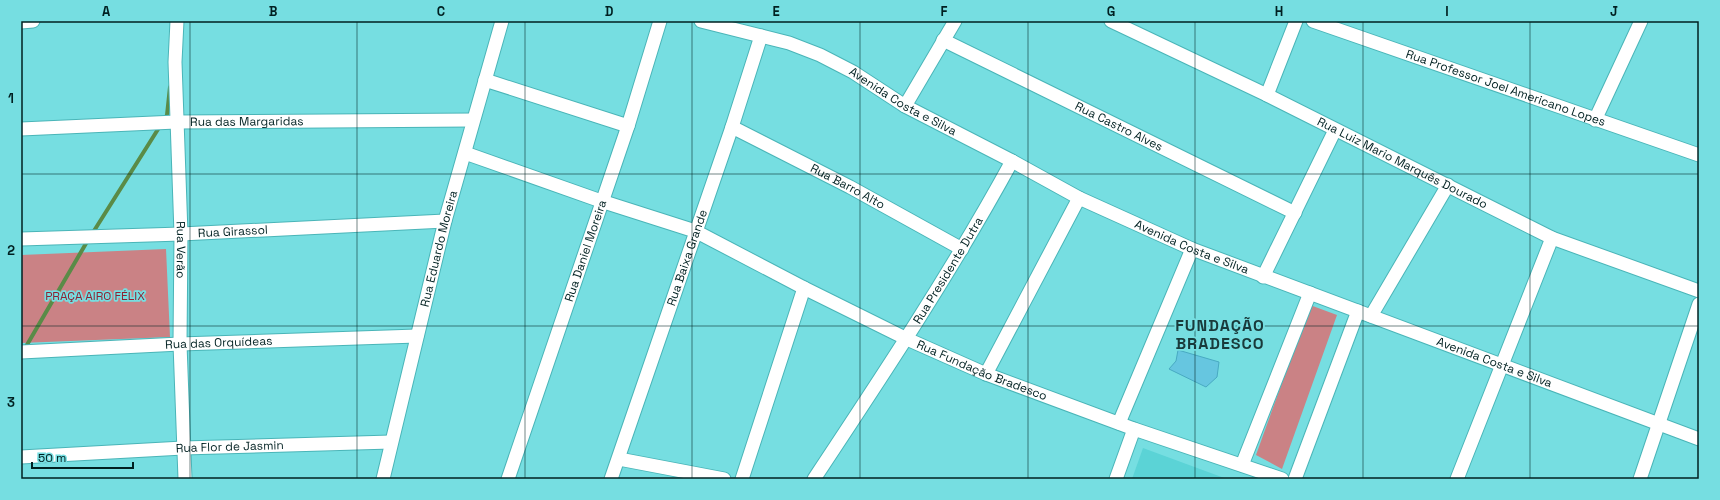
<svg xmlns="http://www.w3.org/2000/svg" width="1720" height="500" viewBox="0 0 1720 500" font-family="'Space Grotesk',sans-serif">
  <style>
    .built { fill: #5bd3d6 }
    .green { fill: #ca8285 }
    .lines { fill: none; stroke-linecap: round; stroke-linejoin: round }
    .stream { stroke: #5a8b47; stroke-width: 4 }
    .building { fill: #66c6e0; stroke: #48aac2 }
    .minor-casing { stroke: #4ab5b8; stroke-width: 15 }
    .minor { stroke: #fff; stroke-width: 13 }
    .grid { fill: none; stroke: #002021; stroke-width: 1; stroke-opacity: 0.55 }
    .labels { text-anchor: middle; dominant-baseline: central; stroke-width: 3.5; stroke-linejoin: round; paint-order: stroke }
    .street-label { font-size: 12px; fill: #002021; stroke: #76dee1 }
    .park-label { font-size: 12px; fill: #8e2333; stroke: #76dee1 }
    .district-label { font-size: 16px; font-weight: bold; letter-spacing: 1px; fill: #193a3b; stroke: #76dee1 }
    .neatline { fill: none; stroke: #002021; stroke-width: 1.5 }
    .grid-label { font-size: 13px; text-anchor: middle; font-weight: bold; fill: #002021 }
  </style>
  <rect width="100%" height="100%" fill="#76dee1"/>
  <path class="built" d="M1143 448 1227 479H1132Z"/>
  <path class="green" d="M166 249 170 337 21 343V255Z
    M1310 305 1337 315 1282 469 1256 455Z"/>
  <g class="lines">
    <path class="stream" d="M92 234 167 115 170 87
      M24 350 88 240"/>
  </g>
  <path class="building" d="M1178 350 1219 362 1217 377 1206 387 1169 369 1176 361Z"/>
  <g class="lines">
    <defs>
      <g id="minor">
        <path id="s1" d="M177 21 175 62 181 234 180 344 185 479"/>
        <path id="s2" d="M701 21 789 43 820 55 853 72 905 106 1012 161 1079 198 1192 249 1699 439"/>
        <path id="s3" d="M1111 21 1267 95 1552 238 1699 291"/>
        <path id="s4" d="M1313 21 1699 155"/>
        <path d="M21 22 33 21"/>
        <path id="s5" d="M943 40 1295 213"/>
        <path d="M485 80 628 126"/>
        <path d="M1267 95 1296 21"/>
        <path d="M905 106 955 21"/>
        <path d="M1595 120 1641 21"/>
        <path id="s6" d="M732 127 850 187 962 249"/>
        <path id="s7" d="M21 129 176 122 473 120"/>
        <path id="s8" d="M465 153 601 201 695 231 804 288 907 339 986 374 1134 429 1282 479"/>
        <path id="s9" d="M21 239 181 234 445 221"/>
        <path d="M1263 277 1335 130"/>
        <path d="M1371 316 1448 185"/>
        <path id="s10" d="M21 352 180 344 417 336"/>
        <path d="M986 374 1079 198"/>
        <path d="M1119 423 1192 249"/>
        <path id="s11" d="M21 457 183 448 391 442"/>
        <path d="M619 459 724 479"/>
        <path d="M1242 465 1310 293"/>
        <path id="s12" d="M383 479 445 221 502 21"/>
        <path id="s13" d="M508 479 628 126 660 21"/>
        <path id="s14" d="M611 479 732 127 761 36"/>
        <path d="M742 479 804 288"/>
        <path id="s15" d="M814 479C883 375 952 271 1012 161"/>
        <path d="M1116 479 1134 429"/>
        <path d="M1295 479 1358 311"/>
        <path d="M1457 479 1552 238"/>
        <path d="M1640 479 1699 304"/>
      </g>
    </defs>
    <use href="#minor" class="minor-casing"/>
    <use href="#minor" class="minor"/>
  </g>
  <path class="grid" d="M190 21V479M357 21V479M525 21V479M692 21V479M860 21V479M1028 21V479M1195 21V479M1363 21V479M1530 21V479M21 174H1699M21 326H1699"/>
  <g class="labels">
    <g class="street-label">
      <text stroke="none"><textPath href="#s4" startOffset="204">Rua Professor Joel Americano Lopes</textPath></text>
      <text stroke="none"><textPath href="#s2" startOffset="219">Avenida Costa e Silva</textPath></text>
      <text stroke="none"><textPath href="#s7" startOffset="226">Rua das Margaridas</textPath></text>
      <text stroke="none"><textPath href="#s5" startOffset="196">Rua Castro Alves</textPath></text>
      <text stroke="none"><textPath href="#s3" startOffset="324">Rua Luiz Mario Marquês Dourado</textPath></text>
      <text stroke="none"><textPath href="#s6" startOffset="130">Rua Barro Alto</textPath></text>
      <text stroke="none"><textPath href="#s9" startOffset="212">Rua Girassol</textPath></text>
      <text stroke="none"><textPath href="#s2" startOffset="543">Avenida Costa e Silva</textPath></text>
      <text stroke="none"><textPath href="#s12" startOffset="237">Rua Eduardo Moreira</textPath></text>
      <text stroke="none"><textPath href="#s1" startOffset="229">Rua Verão</textPath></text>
      <text stroke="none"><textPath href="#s13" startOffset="241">Rua Daniel Moreira</textPath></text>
      <text stroke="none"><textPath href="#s14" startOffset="234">Rua Baixa Grande</textPath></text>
      <text stroke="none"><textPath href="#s15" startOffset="248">Rua Presidente Dutra</textPath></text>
      <text stroke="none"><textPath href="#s10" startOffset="198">Rua das Orquídeas</textPath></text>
      <text stroke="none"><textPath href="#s2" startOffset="867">Avenida Costa e Silva</textPath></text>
      <text stroke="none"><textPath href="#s8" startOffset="562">Rua Fundação Bradesco</textPath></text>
      <text stroke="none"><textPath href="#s11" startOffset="209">Rua Flor de Jasmin</textPath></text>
    </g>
    <g class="park-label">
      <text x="95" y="296">PRAÇA AIRO FÉLIX</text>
    </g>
    <g class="district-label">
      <text x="1220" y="325">FUNDAÇÃO<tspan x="1220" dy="18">BRADESCO</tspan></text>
    </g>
  </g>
  <rect width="1720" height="500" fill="none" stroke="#76dee1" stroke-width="44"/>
  <path d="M32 462v6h101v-6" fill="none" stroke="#002021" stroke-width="2"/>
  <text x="38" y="462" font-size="12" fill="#002021" stroke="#76dee1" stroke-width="3" paint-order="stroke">50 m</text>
  <rect x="22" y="22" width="1676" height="456" class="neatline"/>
  <g class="grid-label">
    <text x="106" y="16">A</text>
    <text x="273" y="16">B</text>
    <text x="441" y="16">C</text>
    <text x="609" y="16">D</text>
    <text x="776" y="16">E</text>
    <text x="944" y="16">F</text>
    <text x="1111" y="16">G</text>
    <text x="1279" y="16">H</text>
    <text x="1447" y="16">I</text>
    <text x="1614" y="16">J</text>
    <text x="11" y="103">1</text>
    <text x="11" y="255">2</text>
    <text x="11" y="407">3</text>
  </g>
</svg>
